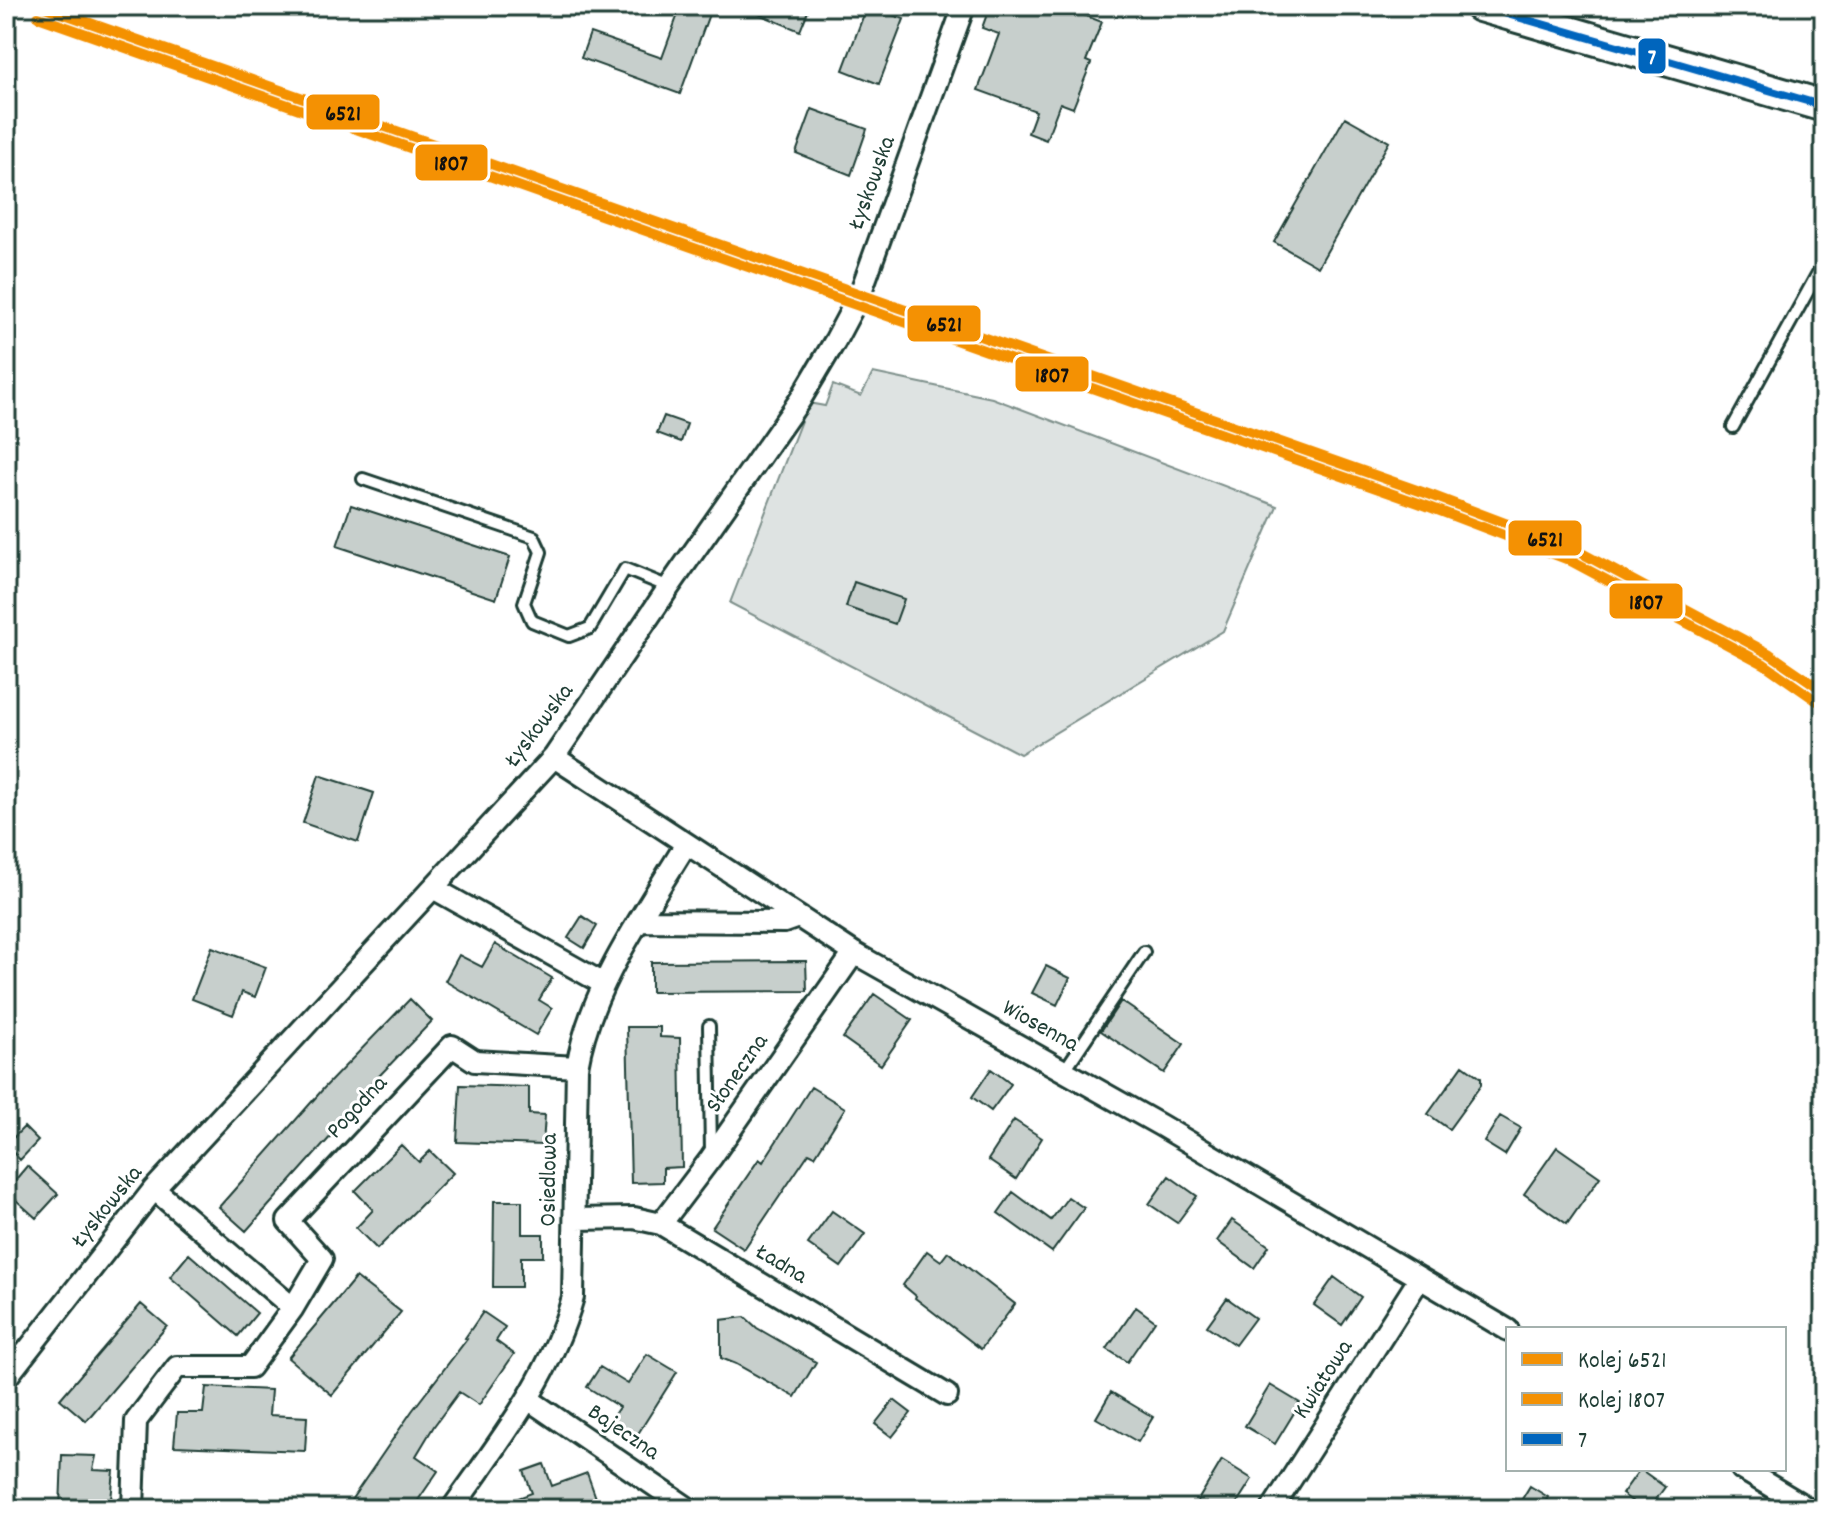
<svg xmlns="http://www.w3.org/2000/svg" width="1830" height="1515" viewBox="0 0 1830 1515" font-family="Dekko,sans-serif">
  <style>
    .green { fill: #dee3e2; stroke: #7e908b; stroke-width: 2 }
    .building { fill: #c7cfcc; stroke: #1f3d34; stroke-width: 2 }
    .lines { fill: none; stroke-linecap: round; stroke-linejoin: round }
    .lane-casing { stroke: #1f3d34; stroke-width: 16 }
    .street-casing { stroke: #1f3d34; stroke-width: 26 }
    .primary-casing { stroke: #1f3d34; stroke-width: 36 }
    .lane { stroke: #fff; stroke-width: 10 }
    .street { stroke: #fff; stroke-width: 20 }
    .primary { stroke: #fff; stroke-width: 30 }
    .bus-1-casing { stroke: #fff; stroke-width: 14 }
    .bus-1 { stroke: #0065bd; stroke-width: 8 }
    .rail-1-casing { stroke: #fff; stroke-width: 16 }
    .rail-2-casing { stroke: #fff; stroke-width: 16 }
    .rail-1 { stroke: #f49103; stroke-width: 10 }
    .rail-2 { stroke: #f49103; stroke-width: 10 }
    .labels { text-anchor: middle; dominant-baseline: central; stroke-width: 6; stroke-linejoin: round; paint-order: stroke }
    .street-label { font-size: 24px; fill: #1f3d34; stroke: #fff }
    .line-badge { stroke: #fff; stroke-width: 3 }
    .badge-label { font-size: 22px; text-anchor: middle; font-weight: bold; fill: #fff }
    .pale-badge-label { font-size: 22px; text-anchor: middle; font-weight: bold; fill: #111 }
  </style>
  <rect width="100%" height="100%" fill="#fff"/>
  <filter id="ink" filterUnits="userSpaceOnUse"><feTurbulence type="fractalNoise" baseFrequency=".0125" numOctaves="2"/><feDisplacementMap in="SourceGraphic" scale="16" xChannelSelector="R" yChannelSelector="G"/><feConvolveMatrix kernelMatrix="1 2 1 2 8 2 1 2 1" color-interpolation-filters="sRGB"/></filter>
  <g filter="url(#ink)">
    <path class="green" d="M873 373 992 398 1277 506 1223 631 1020 754 730 603 808 403 825 406 833 385 861 396Z"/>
    <path class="building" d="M681 6H689L709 14 680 94 581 58 590 33 662 58Z
      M739 6H810L800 31Z
      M867 6 904 19 879 84 843 70Z
      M990 6H1075L1073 11 1102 22 1086 61 1091 63 1073 108 1060 103 1046 140 1028 133 1036 111 978 90 999 34 982 28Z
      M812 109 867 129 851 175 796 153Z
      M1345 117 1389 142 1318 267 1274 242Z
      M664 416 687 424 681 442 657 433Z
      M351 505 510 557 496 599 337 546Z
      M854 582 904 599 895 624 846 607Z
      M319 775 374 793 358 842 303 823Z
      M582 916 597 926 584 948 568 938Z
      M495 944 552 978 539 1000 552 1008 536 1035 445 981 459 955 482 967Z
      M212 947 266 967 255 997 242 992 233 1015 192 999Z
      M806 961 807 991 651 992V962Z
      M1046 966 1070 978 1057 1005 1032 993Z
      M874 994 912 1020 881 1065 843 1038Z
      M410 999 432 1021 328 1129 333 1134 246 1231 219 1207 324 1088Z
      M1121 1001 1184 1044 1164 1073 1101 1031Z
      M627 1027H660V1037L680 1038 682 1167 663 1168V1182L631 1183Z
      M1463 1065 1481 1078V1085L1449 1129 1428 1114Z
      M991 1069 1011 1084 991 1111 972 1097Z
      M460 1085 529 1087V1114L545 1115 543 1145 457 1142Z
      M811 1087 845 1108 815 1156 809 1153 744 1249 712 1228 759 1159 763 1162Z
      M1500 1116 1521 1128 1505 1155 1484 1142Z
      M1014 1120 1042 1138 1016 1179 988 1160Z
      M24 1127 38 1141 20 1160 6 1145Z
      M401 1145 419 1162 430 1151 453 1173 377 1249 356 1228 373 1210 355 1191Z
      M1557 1147 1600 1177 1567 1224 1524 1194Z
      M27 1166 58 1194 36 1218 6 1191Z
      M1169 1176 1197 1196 1177 1223 1149 1204Z
      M1013 1192 1051 1220 1068 1197 1084 1208 1052 1252 998 1213Z
      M494 1201H522V1234H543V1257H521V1287H493Z
      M832 1211 865 1234 841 1267 808 1244Z
      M1232 1220 1269 1246 1254 1268 1217 1241Z
      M927 1251 941 1261 948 1252 1015 1304 981 1349 915 1298 916 1296 903 1285Z
      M189 1254 257 1313 238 1336 170 1277Z
      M356 1277 401 1312 332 1395 288 1358Z
      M1334 1277 1361 1297 1342 1325 1314 1305Z
      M1227 1298 1255 1318 1235 1345 1207 1326Z
      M141 1304 167 1326 86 1421 60 1399Z
      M1136 1307 1155 1321 1127 1362 1107 1349Z
      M483 1312 505 1327 496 1341 514 1354 479 1405 459 1392 434 1426 416 1456 438 1471 412 1509H345L412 1411 467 1339 465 1338Z
      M745 1317 757 1328 816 1362 795 1397 736 1364 721 1358V1320Z
      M647 1354 677 1372 636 1437 610 1421 619 1407 587 1387 600 1367 628 1384Z
      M1270 1385 1300 1403 1275 1444 1245 1426Z
      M206 1387 271 1390 269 1415 307 1417 305 1451 174 1446 177 1413H203Z
      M1111 1392 1153 1417 1138 1442 1096 1418Z
      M894 1400 911 1413 892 1437 875 1424Z
      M62 1455 96 1456 93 1470 114 1471 110 1509H60Z
      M1222 1460 1252 1479 1233 1509H1209L1197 1502Z
      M544 1464 552 1486 587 1473 600 1509H495L494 1507 532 1493 524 1471Z
      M1640 1469 1665 1487 1649 1509H1643L1622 1494Z
      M1530 1486 1548 1497 1541 1509H1516Z"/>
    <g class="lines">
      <defs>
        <path id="lane" d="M1733 427 1824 262
          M363 479 534 537 541 552 524 603 532 621 569 636 590 628 625 569 669 587
          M709 1026 711 1152
          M1064 1071 1144 952
          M6 1343 23 1357"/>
        <path id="street" d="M554 757 854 953 1160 1125 1508 1330
          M433 888 604 984
          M640 921 784 922 798 917
          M576 1219 634 1218 661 1224 947 1395
          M661 1224 711 1158 854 953
          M293 1308 322 1259 288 1221 452 1046 475 1061 577 1067
          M6 1378 154 1189 554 757 669 587 800 400 835 341 860 294 964 6
          M528 1399 689 1509
          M1742 1469 1809 1509
          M133 1509 136 1421 177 1367H250L293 1308 154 1189
          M452 1509C499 1442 551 1377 573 1297L577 1067C591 985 644 914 686 844
          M1272 1509 1420 1278"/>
        <path id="primary" d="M1480 6 1824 106"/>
      </defs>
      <use href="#lane" class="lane-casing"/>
      <use href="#street" class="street-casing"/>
      <use href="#primary" class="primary-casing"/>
      <use href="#lane" class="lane"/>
      <use href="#street" class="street"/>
      <use href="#primary" class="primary"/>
      <defs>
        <path id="bus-1" d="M1480 6 1824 106"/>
      </defs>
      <use href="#bus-1" class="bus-1-casing"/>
      <use href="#bus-1" class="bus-1"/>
      <defs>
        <path id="rail-1" d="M42 6 1431 495 1574 549 1770 654 1824 691"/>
        <path id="rail-2" d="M38 17 1427 506 1569 560 1764 664 1817 701"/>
      </defs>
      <use href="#rail-1" class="rail-1-casing"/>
      <use href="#rail-2" class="rail-2-casing"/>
      <use href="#rail-1" class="rail-1"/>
      <use href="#rail-2" class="rail-2"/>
    </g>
  </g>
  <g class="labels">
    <g class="street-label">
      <text transform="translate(873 183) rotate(-70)">Łyskowska</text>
      <text transform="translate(540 726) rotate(-53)">Łyskowska</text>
      <text transform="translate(1040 1027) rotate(29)">Wiosenna</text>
      <text transform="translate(738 1074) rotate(-55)">Słoneczna</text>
      <text transform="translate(358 1108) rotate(-47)">Pogodna</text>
      <text transform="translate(550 1180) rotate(-89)">Osiedlowa</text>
      <text transform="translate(108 1207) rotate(-51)">Łyskowska</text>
      <text transform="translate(781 1265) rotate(31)">Ładna</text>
      <text transform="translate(1324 1380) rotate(-57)">Kwiatowa</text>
      <text transform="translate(623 1433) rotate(34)">Bajeczna</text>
    </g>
  </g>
  <g class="line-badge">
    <rect x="1637" y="37" width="30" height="38" rx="8" fill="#0065bd"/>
    <rect x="305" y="93" width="76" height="38" rx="8" fill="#f49103"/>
    <rect x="414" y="143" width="75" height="39" rx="8" fill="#f49103"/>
    <rect x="906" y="304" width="76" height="39" rx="8" fill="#f49103"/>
    <rect x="1014" y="355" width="76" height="38" rx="8" fill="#f49103"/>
    <rect x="1507" y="519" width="76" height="38" rx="8" fill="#f49103"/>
    <rect x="1608" y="582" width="76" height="38" rx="8" fill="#f49103"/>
  </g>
  <g class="badge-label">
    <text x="1652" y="64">7</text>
  </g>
  <g class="pale-badge-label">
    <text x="343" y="120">6521</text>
    <text x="451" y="170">1807</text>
    <text x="944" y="331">6521</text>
    <text x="1052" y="382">1807</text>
    <text x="1545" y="546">6521</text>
    <text x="1646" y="609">1807</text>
  </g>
  <rect width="1830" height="1515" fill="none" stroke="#fff" stroke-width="32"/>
  <rect x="16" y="16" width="1798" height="1483" fill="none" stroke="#1f3d34" stroke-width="3" filter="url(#ink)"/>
  <rect x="1506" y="1327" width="280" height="144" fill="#ffffff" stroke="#a5b1ae" stroke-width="2"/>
  <rect x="1522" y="1353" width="40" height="12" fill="#f49103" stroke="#a5b1ae" stroke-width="2"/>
  <text x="1578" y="1367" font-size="24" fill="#1f3d34">Kolej 6521</text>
  <rect x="1522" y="1393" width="40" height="12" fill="#f49103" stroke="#a5b1ae" stroke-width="2"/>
  <text x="1578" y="1407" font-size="24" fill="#1f3d34">Kolej 1807</text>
  <rect x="1522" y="1433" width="40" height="12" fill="#0065bd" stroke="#a5b1ae" stroke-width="2"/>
  <text x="1578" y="1447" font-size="24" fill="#1f3d34">7</text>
</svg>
